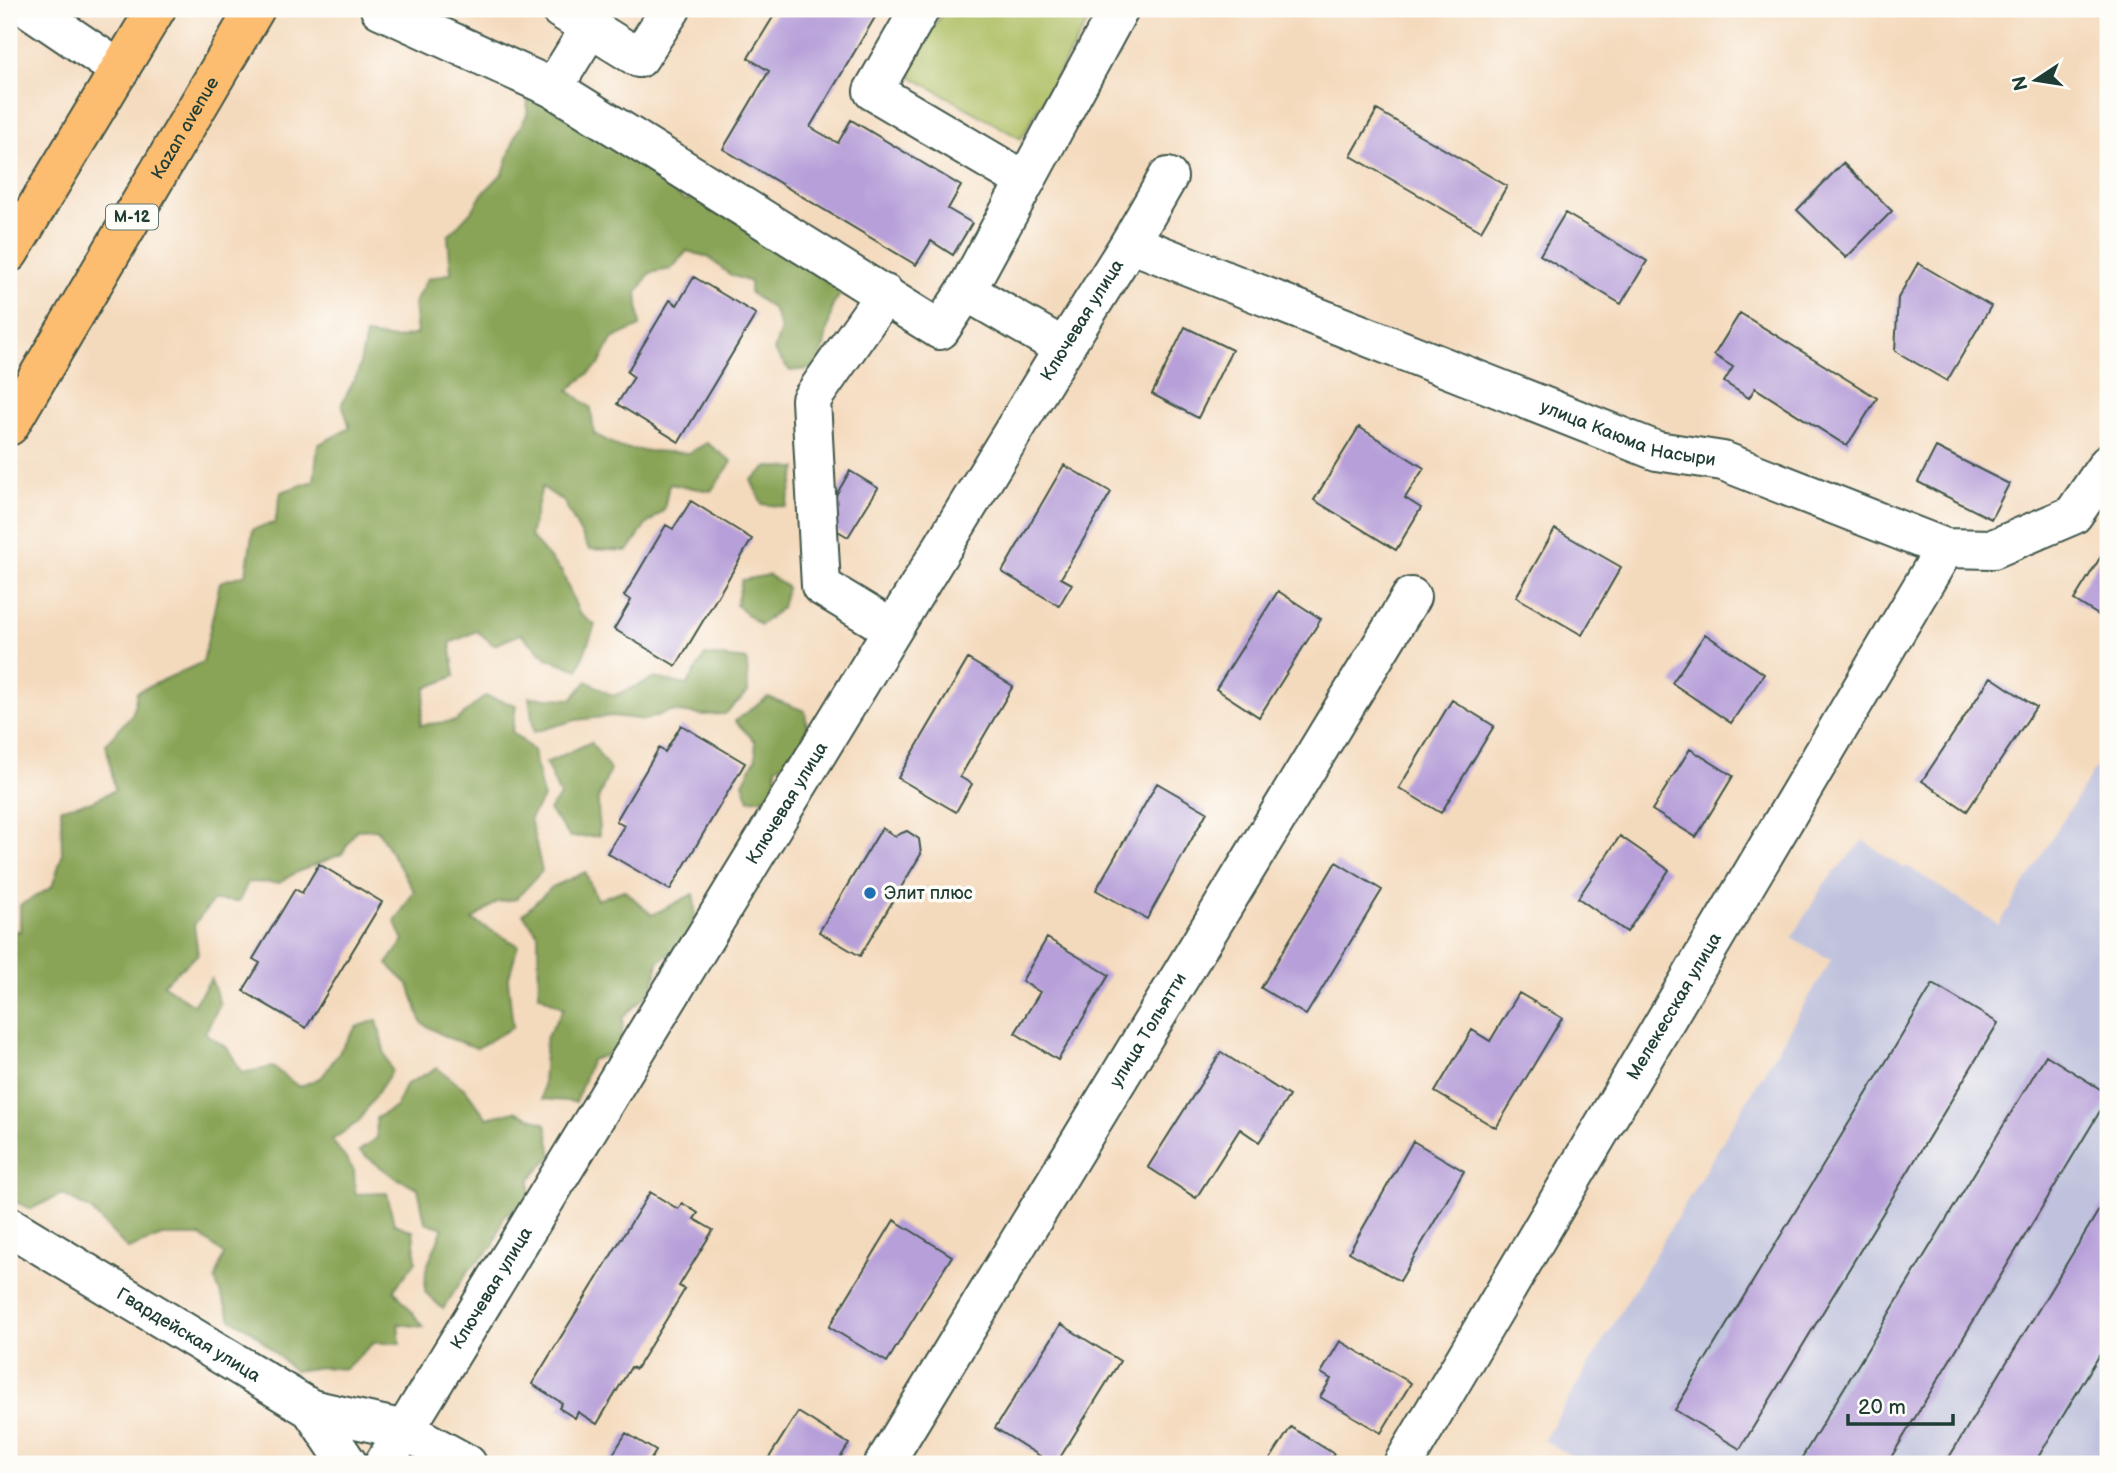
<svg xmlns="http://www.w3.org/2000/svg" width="2117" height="1473" viewBox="0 0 2117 1473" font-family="'Balsamiq Sans',sans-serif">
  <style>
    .industrial { fill: #c0c2dd }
    .green { fill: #acbd60; stroke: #667d4a; stroke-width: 2 }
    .forest { fill: #89a456; stroke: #547045; stroke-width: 2 }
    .building { fill: #b7a0d9 }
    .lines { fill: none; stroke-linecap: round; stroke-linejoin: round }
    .minor-casing { stroke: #3f5549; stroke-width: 42 }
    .major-casing { stroke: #3f5549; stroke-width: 42 }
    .minor { stroke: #fff; stroke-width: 38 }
    .major { stroke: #fcbd6f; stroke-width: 38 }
    .poi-dot { fill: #1f6fb2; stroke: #fdfcf7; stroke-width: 2.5 }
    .labels { text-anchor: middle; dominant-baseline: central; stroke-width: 7; stroke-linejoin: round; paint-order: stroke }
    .shield { fill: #fdfcf7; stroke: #62766e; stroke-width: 2 }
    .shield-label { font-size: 16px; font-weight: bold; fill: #1f3d34 }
    .street-label { font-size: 18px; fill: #1f3d34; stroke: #fdfcf7 }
    .poi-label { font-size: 18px; fill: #1f3d34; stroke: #fdfcf7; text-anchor: start }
  </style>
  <rect width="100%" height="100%" fill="#fdfcf7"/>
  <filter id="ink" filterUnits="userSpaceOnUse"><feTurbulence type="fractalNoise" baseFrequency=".0143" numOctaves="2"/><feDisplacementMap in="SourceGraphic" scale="14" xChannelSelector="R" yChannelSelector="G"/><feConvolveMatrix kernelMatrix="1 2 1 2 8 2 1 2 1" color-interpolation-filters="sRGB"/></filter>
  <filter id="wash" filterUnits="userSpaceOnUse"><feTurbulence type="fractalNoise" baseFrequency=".00686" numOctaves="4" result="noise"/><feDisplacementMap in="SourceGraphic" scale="28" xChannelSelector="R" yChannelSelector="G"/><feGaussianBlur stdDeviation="1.57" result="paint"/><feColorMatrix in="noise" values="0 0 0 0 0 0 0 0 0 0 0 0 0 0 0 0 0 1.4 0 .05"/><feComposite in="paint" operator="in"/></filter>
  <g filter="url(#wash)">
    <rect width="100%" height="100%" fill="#f4dabd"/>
    <path class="industrial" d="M2108 747V1464H1577L1579 1461 1544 1440 1831 960 1792 938 1824 884 1863 840 1904 869 1907 866 1999 925Z"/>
    <path class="green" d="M944 9H1095L1021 139 907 74Z"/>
    <path class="forest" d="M528 96 651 160 664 185 685 200 703 196 846 286 833 305 819 368 790 371 774 351 781 328 773 309 750 293V282L729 274 708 257 687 251 671 269 650 273 637 293 640 326 612 339 599 365 568 390 591 408 594 434 621 448 648 451 689 453 707 443 732 462 711 491 669 484 664 510 646 525 628 551 589 549 564 502 542 487 530 536 562 572 579 613 595 625 578 670 547 658 521 634 494 645 477 631 450 643 455 676 426 688 420 725 456 721 485 696 516 705 512 732 533 750 543 798 530 818 542 871 516 899 497 902 472 920 518 945 508 980 513 1027 477 1048 446 1037 422 1023 409 985 387 964 404 940 395 922 414 891 377 829 356 830 342 854 297 872 279 883 248 882 239 901H213L194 925 198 954 163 984 193 1005 211 979 220 1004 205 1033 228 1049 242 1073 273 1067 299 1087 322 1077 356 1027 377 1020 385 1055 392 1071 358 1122 332 1140 354 1170 355 1194 387 1193 394 1224 413 1231 416 1261 394 1290 424 1327 398 1324 400 1343H373L345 1369 322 1367 294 1371 251 1330 231 1319 215 1280 224 1254 200 1236H162L128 1249 91 1210 62 1194 31 1209 9 1199V929L20 932V905L52 887 62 856 61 808 93 801 115 790 106 744 133 713 137 692 203 662 220 582 246 574 253 529 275 523 281 492 314 481 318 445 350 428 342 403 358 373 366 335 396 339 417 334 414 303 427 279 451 273 448 236 474 208 482 194 503 173 516 134 527 115Z
      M768 467 797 468 786 507 762 504 751 480Z
      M769 575 787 587 782 608 760 625 736 605 742 580Z
      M705 655 747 660 748 692 725 714 702 715 670 711 645 720 613 716 576 720 534 732 529 697 572 699 587 681 613 696 655 678 687 685Z
      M768 697 805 711 810 749 776 767 777 797 749 800 743 783 756 758 755 741 735 721Z
      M591 742 610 770 598 799 599 836 570 837 549 810 560 796 546 763Z
      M585 872 597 900 624 890 652 915 693 894C701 932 687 941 658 962L653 989 623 1017 621 1050 591 1060 576 1102 542 1099 546 1038 564 1008 539 995 538 934 523 914 552 887Z
      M437 1068 466 1090 487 1118 515 1111 546 1124 552 1155 530 1179V1199L504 1216 493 1247 468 1271 443 1309 425 1292 426 1269 443 1228 425 1222 418 1188 394 1177 359 1151 377 1138 376 1118 396 1107 405 1085Z"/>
    <g id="blocks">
      <path class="building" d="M778 9H880L810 127 838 143 851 120 961 186 948 209 972 223 953 255 931 241 916 265 723 149 769 71 748 58Z
        M1377 110 1507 186 1481 231 1351 156Z
        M1843 163 1892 211 1846 258 1797 210Z
        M1565 213 1647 261 1621 304 1540 255Z
        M1918 263 1991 306 1947 381 1895 351 1898 298Z
        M694 277 756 314 679 442 617 404 634 377 627 372 670 300 677 305Z
        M1740 313 1877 398 1847 446 1755 388 1749 398 1724 382 1733 367 1714 355Z
        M1185 327 1232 350 1198 418 1152 394Z
        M1359 427 1424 468 1405 498 1421 508 1396 550 1314 500Z
        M1936 447 2009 484 1991 519 1918 482Z
        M1064 465 1111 492 1061 578 1072 584 1059 606 1002 572Z
        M850 471 878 488 848 537 821 521Z
        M691 501 752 539 676 666 614 629 631 600 624 596 666 525 673 529Z
        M1555 529 1621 567 1582 635 1516 597Z
        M2108 545V621L2074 600Z
        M1278 591 1321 619 1259 717 1216 689Z
        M1705 634 1764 674 1731 723 1672 683Z
        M968 659 1013 686 960 777 972 784 956 812 898 778Z
        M1991 677 2036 707 1967 811 1922 781Z
        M1452 700 1494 726 1441 813 1399 788Z
        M681 725 745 763 670 890 607 853 624 826 616 821 659 748 665 752Z
        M1690 749 1733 776 1696 837 1652 810Z
        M1157 783 1207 812 1147 919 1096 890Z
        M882 828 895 836 907 831 919 839 921 854 860 956 819 932Z
        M1620 836 1669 870 1627 932 1578 898Z
        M1336 862 1382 890 1306 1015 1261 988Z
        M319 864 382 902 306 1028 243 991 260 963 253 959 295 889 302 893Z
        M1047 938 1109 975 1058 1060 1015 1033 1040 992 1022 981Z
        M1933 984 1998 1023 1740 1449 1675 1410Z
        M1519 993 1562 1018 1496 1128 1435 1092 1472 1030 1490 1041Z
        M1221 1052 1289 1096 1259 1142 1240 1129 1196 1198 1148 1167Z
        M2046 1055 2108 1094V1098L1887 1464H1798Z
        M1413 1141 1464 1171 1400 1281 1349 1252Z
        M650 1192 678 1209 682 1203 698 1213 694 1219 713 1230 679 1286 685 1289 636 1369 631 1367 597 1424 578 1412 575 1418 559 1408 562 1403 532 1384Z
        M2108 1195V1341L2034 1464H1945Z
        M894 1220 952 1256 887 1362 829 1327Z
        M1061 1324 1120 1361 1056 1464H1053L995 1428Z
        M1340 1341 1411 1383 1381 1433 1320 1397 1331 1379 1321 1373Z
        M798 1412 849 1444 836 1464H765Z
        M1291 1427 1334 1454 1327 1464H1267Z
        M626 1433 656 1451 648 1464H607Z"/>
    </g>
  </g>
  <g filter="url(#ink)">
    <use href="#blocks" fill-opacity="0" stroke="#3f5549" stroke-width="2"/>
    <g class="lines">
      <defs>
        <g id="minor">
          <path d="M30 9 120 70"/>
          <path d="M380 9 553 88 940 330 966 291"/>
          <path d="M560 9 639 58 671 9"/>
          <path d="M920 9 873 91 1025 181"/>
          <path d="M553 88 590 28"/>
          <path id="s1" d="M1130 243 1657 451 1723 461 1945 548 1993 549 2073 515 2108 464"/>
          <path d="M885 294 811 400 821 586 892 629"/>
          <path d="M1064 348 966 291 1119 9"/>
          <path id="s2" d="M9 1226 311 1409 348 1464"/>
          <path d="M311 1409 405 1430 467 1464"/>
          <path id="s3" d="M384 1464 1064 348 1130 243 1168 177"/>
          <path id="s4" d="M884 1464 1411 597"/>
          <path id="s5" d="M1403 1464 1945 548"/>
        </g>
        <g id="major">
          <path d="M9 253 156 9"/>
          <path id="s6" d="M9 426 255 9"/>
        </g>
      </defs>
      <use href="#minor" class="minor-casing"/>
      <use href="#major" class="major-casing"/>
      <use href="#minor" class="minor"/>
      <use href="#major" class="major"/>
    </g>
  </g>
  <circle class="poi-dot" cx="870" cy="893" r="7"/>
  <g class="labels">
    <rect class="shield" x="106" y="204.5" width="52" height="25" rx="5"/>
    <g class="shield-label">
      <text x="132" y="217">М-12</text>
    </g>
    <g class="street-label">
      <text stroke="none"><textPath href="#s6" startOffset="346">Kazan avenue</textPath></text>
      <text stroke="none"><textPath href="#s3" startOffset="1340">Ключевая улица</textPath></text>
      <text stroke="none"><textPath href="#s1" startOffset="534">улица Каюма Насыри</textPath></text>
      <text stroke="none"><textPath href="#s3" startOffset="774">Ключевая улица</textPath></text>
      <text stroke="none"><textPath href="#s5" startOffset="532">Мелекесская улица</textPath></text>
      <text stroke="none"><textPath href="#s4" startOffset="508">улица Тольятти</textPath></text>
      <text stroke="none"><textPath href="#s3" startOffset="206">Ключевая улица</textPath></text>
      <text stroke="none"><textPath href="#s2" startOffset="210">Гвардейская улица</textPath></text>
    </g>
    <g class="poi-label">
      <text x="884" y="893">Элит плюс</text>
    </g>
  </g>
  <rect width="2117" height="1473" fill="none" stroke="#fdfcf7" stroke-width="35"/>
  <g transform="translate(2036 80) rotate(258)" stroke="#fdfcf7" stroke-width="5" paint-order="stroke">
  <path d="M0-5L12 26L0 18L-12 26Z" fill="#1f3d34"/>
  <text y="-10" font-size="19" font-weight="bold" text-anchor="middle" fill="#1f3d34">N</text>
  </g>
  <path d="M1848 1414v10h105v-10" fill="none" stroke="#1f3d34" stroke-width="3.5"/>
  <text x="1858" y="1414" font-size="21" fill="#1f3d34" stroke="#fdfcf7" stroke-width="5" paint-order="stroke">20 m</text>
</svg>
